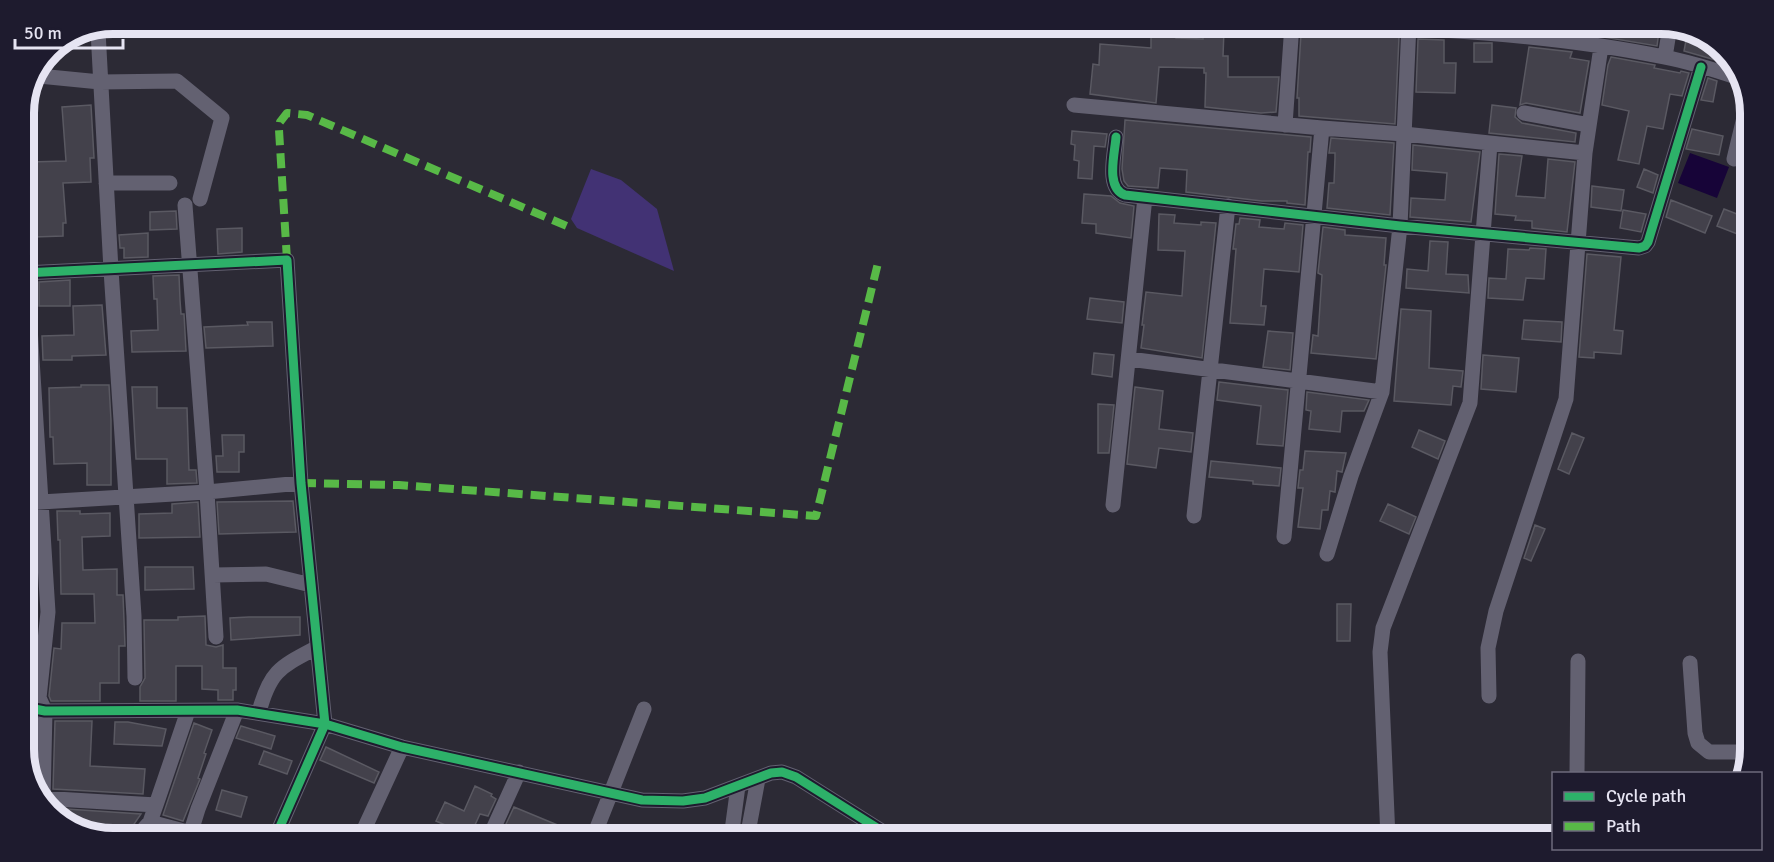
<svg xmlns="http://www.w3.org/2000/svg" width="1774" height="862" viewBox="0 0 1774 862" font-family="Signika,sans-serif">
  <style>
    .green { fill: #423274 }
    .water { fill: #170438 }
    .building { fill: #43414b; stroke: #5a5962; stroke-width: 1.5 }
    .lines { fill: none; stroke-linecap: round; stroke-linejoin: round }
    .minor { stroke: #636171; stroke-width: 15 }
    .quiet { stroke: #58b947; stroke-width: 8; stroke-dasharray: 15 8; stroke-linecap: butt }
    .cycleway-casing { stroke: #1e1b2e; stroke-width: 13 }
    .cycleway { stroke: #2db169; stroke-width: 9 }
    .rim { fill: none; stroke: #e6e4f2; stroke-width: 8 }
  </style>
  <rect width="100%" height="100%" fill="#2c2a35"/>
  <path class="green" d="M591 169 621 180 657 209 674 271 577 228 571 219Z"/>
  <path class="water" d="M1690 153 1729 167 1717 198 1678 183Z"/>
  <path class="building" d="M1536 24H1580L1578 33 1535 28Z
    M1599 24H1660L1657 46 1597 36Z
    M1151 27 1176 28V38L1203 39V30H1224L1223 56H1228V77H1279L1276 112 1261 113 1205 107 1206 73H1204V68L1159 67 1156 103 1090 94 1093 64 1099 65 1100 44 1151 48Z
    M1688 30 1700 33 1736 66 1684 51Z
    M1301 34 1399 37 1395 124 1299 116V98H1297Z
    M1418 39 1444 40V63H1456L1455 93 1416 92Z
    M1474 43H1492V62H1474Z
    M1529 47 1572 52 1570 58 1589 61 1580 113 1526 103 1520 105Z
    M1611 57 1655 65 1654 68 1680 73 1681 71 1689 73 1682 96 1670 94 1663 129 1647 126 1639 164 1618 160 1629 111 1602 105 1608 65Z
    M1708 78 1717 81 1713 102 1701 100Z
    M91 105 94 158H90L91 182 63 183 66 223H63V236L34 237 29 162 66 161 62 107Z
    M1492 105 1516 108 1515 117 1522 123 1576 133 1575 142 1489 133Z
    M1125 120 1311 137 1310 152H1308L1305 205 1287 203V201H1262L1186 192 1187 170 1160 168 1158 188 1128 186 1124 181 1122 169Z
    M1692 129 1723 136 1719 155 1686 149Z
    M1072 131 1107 134 1105 147 1094 146 1092 179 1078 178 1079 161 1074 160 1075 145 1071 144Z
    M1331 138 1394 143 1390 215 1327 208 1329 183H1334L1335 158V153H1329Z
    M1413 145 1480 152 1471 222 1410 217 1411 198 1445 200 1447 173 1412 170Z
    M1499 154 1522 156 1516 196 1545 198 1548 159 1575 162 1567 232 1532 228V221L1515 220 1516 216 1495 214Z
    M1644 169 1658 175 1653 193 1637 187Z
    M1592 186 1624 190 1621 211 1591 207Z
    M1084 194 1111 196 1120 203 1134 206 1131 238 1096 233V224L1082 223Z
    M1671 200 1712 216 1705 233 1666 217Z
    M1724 209 1750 219V239L1717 226Z
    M1623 210 1646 214 1641 232 1620 228Z
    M176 211 177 229 150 230V212Z
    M1159 214 1175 215 1174 223 1201 225V222L1216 223 1202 358 1141 348 1144 325H1142L1146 292 1182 296 1185 251 1158 250Z
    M1240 218 1260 220 1259 227 1284 229 1285 223 1303 225 1299 272 1264 269 1261 306H1266L1264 325 1230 323 1236 249H1233L1236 224H1239Z
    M1323 227 1345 230V235L1386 238 1384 265H1386L1376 359 1311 353 1313 335 1318 336 1322 275 1318 273Z
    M242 228V252L218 254 217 229Z
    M148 233V257L124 258V248H120L119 235Z
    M1430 241 1448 242 1446 274 1468 275 1469 293 1406 288 1407 269 1428 271Z
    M1530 248 1546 249 1544 279 1526 278 1523 300 1488 298 1489 278 1506 279 1508 249 1529 250Z
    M1587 254 1621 257 1614 330 1623 331 1621 354 1594 352V358L1579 357Z
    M179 275 180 300 181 314H184L186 351 132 352 131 331 158 330 157 299H154L153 276Z
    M70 280V306H39V282Z
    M1090 298 1124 302 1122 323 1087 319Z
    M102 305 106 355 72 356V360H43L42 336 74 335 73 306Z
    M1401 309 1431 311 1429 368 1463 371 1461 387 1453 386 1451 405 1394 401Z
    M1524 320 1562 322 1561 342 1522 339Z
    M247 322H272L273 346 206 348 204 327 248 325Z
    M1268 331 1293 333 1290 370 1263 367Z
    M1094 353 1114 355 1112 377 1092 374Z
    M1483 355 1519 358 1516 392 1481 389Z
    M1219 382 1288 390 1283 446 1257 444 1261 406 1217 400Z
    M81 385H109L111 420V485H87V463L54 464 53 437H50L49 388 81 387Z
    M132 387H157V408H187L189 470H196L197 483 167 484V459H136Z
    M1135 387 1163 391 1159 429 1193 433 1191 452 1159 448 1156 468 1127 464Z
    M1307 392 1369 400 1364 411H1342L1340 432 1309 429 1311 411 1306 410Z
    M1098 404 1114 405 1109 453H1098Z
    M1419 430 1445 441 1438 459 1412 447Z
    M1572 433 1584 438 1569 474 1558 469Z
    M222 435H244V452H239V472H217L216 456H223Z
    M1305 451 1346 453 1342 472 1337 471 1335 492 1330 491 1328 510H1322L1320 529 1298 527 1303 488H1298L1300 470H1303Z
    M1211 461 1281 468 1279 486 1253 484V481L1209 477Z
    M293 501 296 532 219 534 217 502Z
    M198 502 200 537 139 538V514L172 513V504Z
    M1388 504 1416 517 1409 534 1380 521Z
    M57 511H80V514L110 513V536L82 537 83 570 117 569V595H123L125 646H119V683H100V701H51L49 696 54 648 61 649 62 623H95L94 594H61L60 540H58Z
    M1535 525 1545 529 1531 561 1524 558Z
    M145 567H193L194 589 145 590Z
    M1337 604H1351L1350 641H1337Z
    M205 616 206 645 216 647 223 645V668H236V690H233V700H218V690L202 689V666H176V701H140V687L145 678 144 620H178V617Z
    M249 617H300V635L231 640 230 618Z
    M37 626 34 648H24V627Z
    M24 721H35L34 747H24Z
    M55 721H92L90 766 145 769 143 794 53 789Z
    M115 722H128L166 729 162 746 114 744Z
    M194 723 212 730 204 753 206 754 198 778 200 779 183 821 163 815Z
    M241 726 275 736 271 749 236 738Z
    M326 747 379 772 374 783 320 760Z
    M264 751 292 761 287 774 259 764Z
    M475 786 492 794 491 796 496 799 488 816 480 814 470 836 436 821 445 802 464 811Z
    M222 790 247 797 241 817 216 810Z
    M514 807 584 836 583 838H539L506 824Z
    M51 808 141 814 128 833 90 832 74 829Z"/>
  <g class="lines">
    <path class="minor" d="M1304 24C1424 28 1547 33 1664 57 1690 62 1715 70 1739 78
      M98 31 111 270 134 616 135 678
      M1585 43 1590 24
      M1665 57 1670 26
      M39 76 100 82 177 81 222 118 200 199
      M1074 105 1322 128 1404 134 1585 153
      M1524 113 1589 125
      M1285 125 1292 24
      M1116 137C1115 153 1105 188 1125 195L1400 226 1639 248 1645 246 1648 242 1701 67
      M1734 159 1748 101
      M106 183H170
      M185 205 207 492 216 637
      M24 232 48 612 39 698 45 711 43 802
      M24 273 287 260 301 483 325 724 275 838
      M1129 359 1382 392
      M24 503 207 492 301 483
      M1113 505 1145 197
      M1194 516 1228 206
      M1284 537 1322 128
      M1327 554 1351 476 1382 392 1400 226 1409 24
      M213 575 266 574 311 585
      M1690 663 1695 733 1698 743 1709 752H1741L1747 762
      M1489 696 1488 648 1496 611 1566 399 1585 153 1601 47
      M24 707 45 711 237 710 325 724 402 747 642 800 683 801 705 798 771 773 782 772 796 777 893 838
      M259 712C270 671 280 667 316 648
      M1577 774 1578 661
      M39 798 156 805 150 822 191 833
      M156 805 188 711
      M250 835 258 838
      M136 838 150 822
      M189 838 198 809 237 710
      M360 838 402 747
      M489 838 519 772
      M593 838 644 709
      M731 838 738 786
      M747 838 758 779
      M1388 838 1380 652 1383 628 1470 403 1490 144"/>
    <path class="quiet" d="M287 260 279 130 280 122 287 113 307 115 569 227
      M301 483 399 485 816 516 878 263"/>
    <defs>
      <path id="cycleway" d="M1116 137C1115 153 1105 188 1125 195L1400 226 1639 248 1645 246 1648 242 1701 67
        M24 273 287 260 301 483 325 724 275 838
        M24 707 45 711 237 710 325 724 402 747 642 800 683 801 705 798 771 773 782 772 796 777 893 838"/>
    </defs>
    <use href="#cycleway" class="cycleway-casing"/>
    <use href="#cycleway" class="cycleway"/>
  </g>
  <path d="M0 0H1774V862H0ZM113 34H1661A79 79 0 0 1 1740 113V749A79 79 0 0 1 1661 828H113A79 79 0 0 1 34 749V113A79 79 0 0 1 113 34Z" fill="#1e1b2e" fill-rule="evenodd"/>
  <path class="rim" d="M113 34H1661A79 79 0 0 1 1740 113V749A79 79 0 0 1 1661 828H113A79 79 0 0 1 34 749V113A79 79 0 0 1 113 34Z"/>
  <rect x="1552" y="772" width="210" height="78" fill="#1e1b2e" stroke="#6e6b7c" stroke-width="1.5"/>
  <rect x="1564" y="792" width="30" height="9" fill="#2db169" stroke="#6e6b7c" stroke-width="1.5"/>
  <text x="1606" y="802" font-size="18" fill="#e6e4f2">Cycle path</text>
  <rect x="1564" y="822" width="30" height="9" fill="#58b947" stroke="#6e6b7c" stroke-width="1.5"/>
  <text x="1606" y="832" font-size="18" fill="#e6e4f2">Path</text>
  <path d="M15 39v9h108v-9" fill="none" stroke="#e6e4f2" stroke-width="3"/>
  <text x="24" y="39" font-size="18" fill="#e6e4f2" stroke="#1e1b2e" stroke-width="4.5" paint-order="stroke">50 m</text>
</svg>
